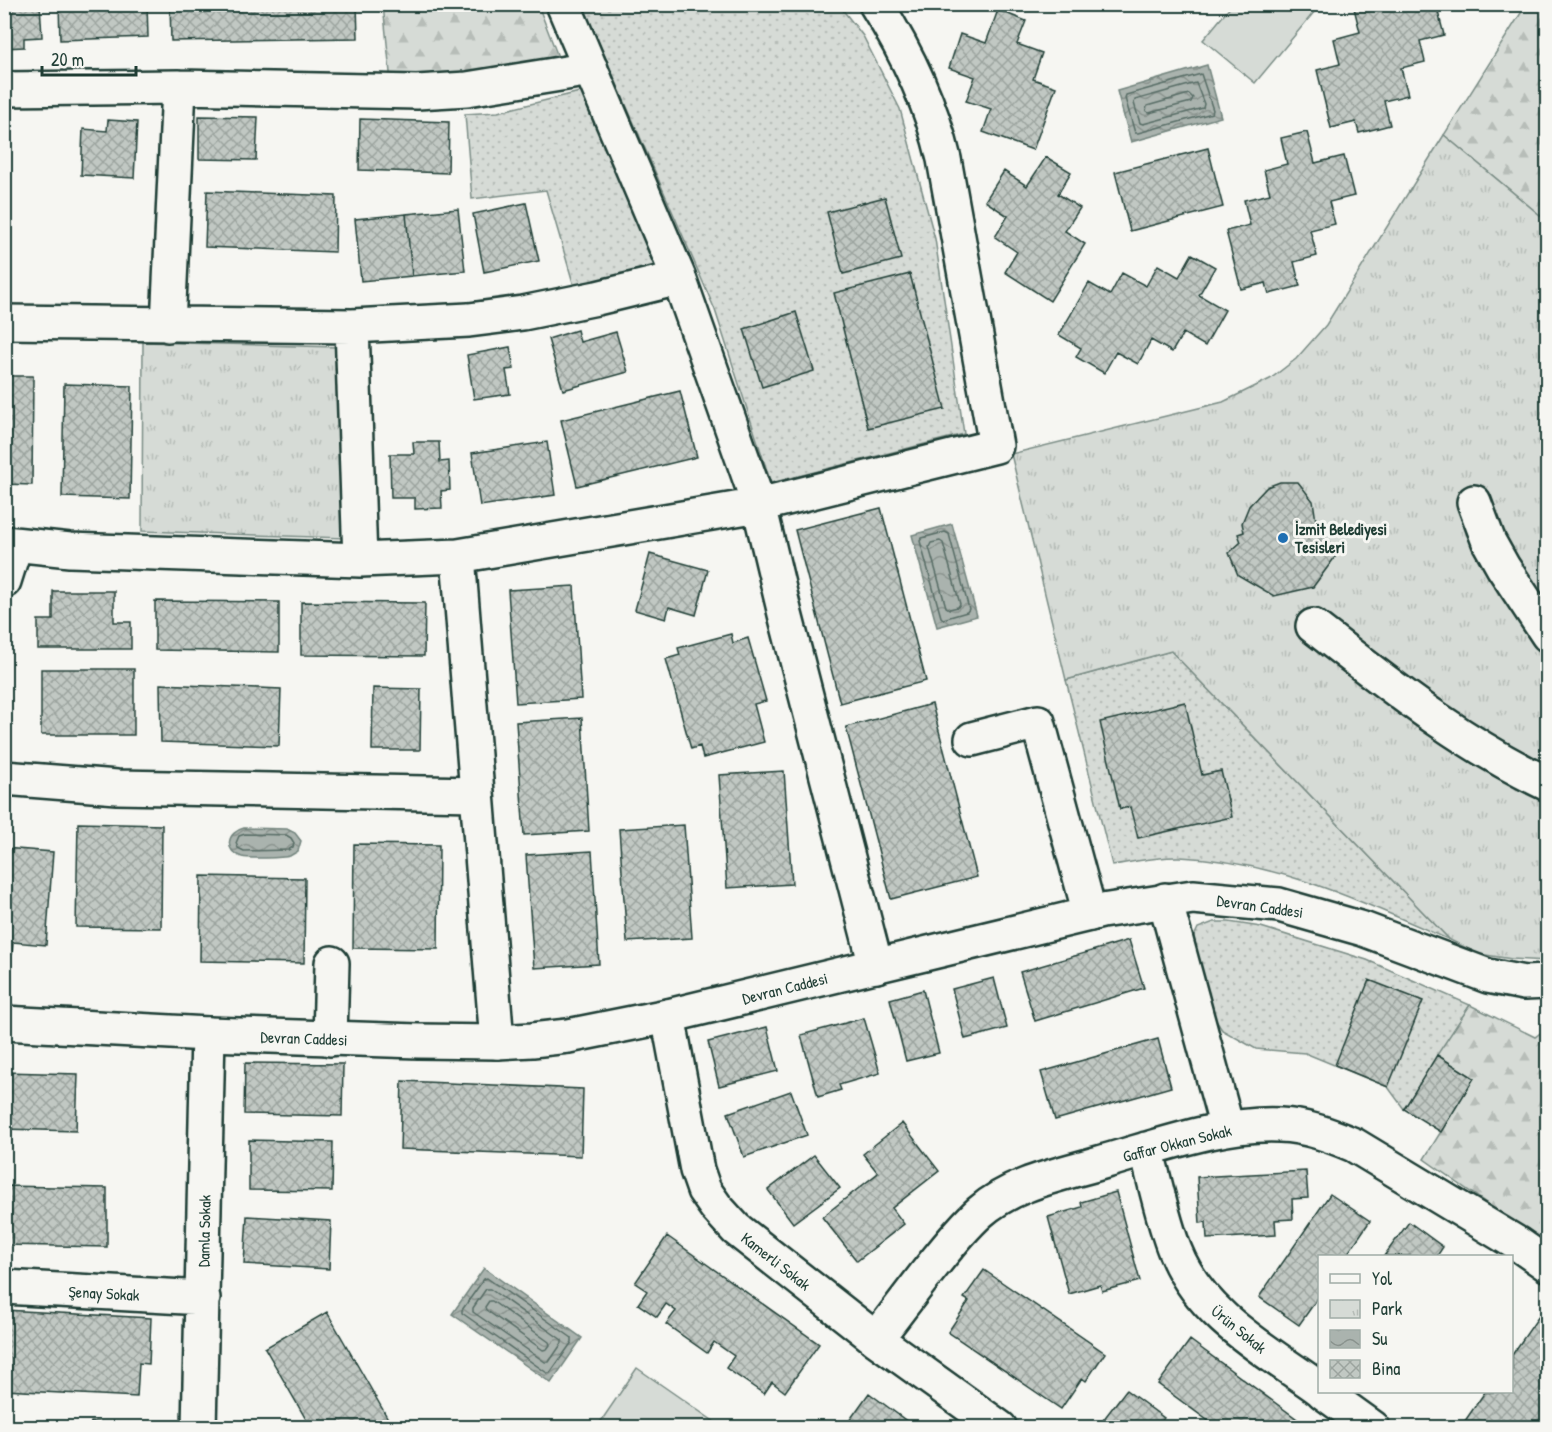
<svg xmlns="http://www.w3.org/2000/svg" width="1552" height="1432" viewBox="0 0 1552 1432" font-family="'Patrick Hand',sans-serif">
  <style>
    .grass { fill: url(#grass-dots); stroke: #7a8c85; stroke-width: 1.5 }
    .forest { fill: url(#forest-firs); stroke: #7a8c85; stroke-width: 1.5 }
    .park { fill: url(#park-tufts); stroke: #7a8c85; stroke-width: 1.5 }
    .garden { fill: #d6dbd6; stroke: #7a8c85; stroke-width: 1.5 }
    .water { fill: url(#water-waves); stroke: #72847d; stroke-width: 1.5 }
    .lines { fill: none; stroke-linecap: round; stroke-linejoin: round }
    .shore { stroke: #576c65; stroke-width: 1.5 }
    .building { fill: url(#building-cross-hatch); stroke: #1f3d34; stroke-width: 1.5 }
    .minor-casing { stroke: #1f3d34; stroke-width: 38 }
    .major-casing { stroke: #1f3d34; stroke-width: 38 }
    .minor { stroke: #f6f6f2; stroke-width: 33 }
    .major { stroke: #f6f6f2; stroke-width: 33 }
    .poi-dot { fill: #1f6fb2; stroke: #f6f6f2; stroke-width: 2 }
    .labels { text-anchor: middle; dominant-baseline: central; stroke-width: 6; stroke-linejoin: round; paint-order: stroke }
    .poi-label { font-size: 16px; font-weight: bold; fill: #1f3d34; stroke: #f6f6f2; text-anchor: start }
    .street-label { font-size: 16px; fill: #1f3d34; stroke: #f6f6f2 }
  </style>
  <defs>
    <pattern id="grass-dots" width="8" height="8" patternUnits="userSpaceOnUse" patternTransform="scale(1.5)"><rect width="8" height="8" fill="#d6dbd6"/><path d="M2 2h.1M6 6h.1" fill="none" stroke="#b7bdb8" stroke-width="1.8" stroke-linecap="round"/></pattern>
    <pattern id="forest-firs" width="22" height="20" patternUnits="userSpaceOnUse" patternTransform="scale(1.5)"><rect width="22" height="20" fill="#d6dbd6"/><path d="M5 1l3.5 6h-7zM16 11l3.5 6h-7z" fill="#b7bdb8"/></pattern>
    <pattern id="park-tufts" width="24" height="20" patternUnits="userSpaceOnUse" patternTransform="scale(1.5)"><rect width="24" height="20" fill="#d6dbd6"/><path d="M3 7l-1-3M5 7V3M7 7l1-3M15 17l-1-3M17 17v-4M19 17l1-3" fill="none" stroke="#b7bdb8"/></pattern>
    <pattern id="water-waves" width="16" height="10" patternUnits="userSpaceOnUse" patternTransform="scale(1.5)"><rect width="16" height="10" fill="#aab3ae"/><path d="M0 5q4-4 8 0t8 0" fill="none" stroke="#8a938e"/></pattern>
    <pattern id="building-cross-hatch" width="8" height="8" patternUnits="userSpaceOnUse" patternTransform="scale(1.5)"><rect width="8" height="8" fill="#c1c8c3"/><path d="M0 0l8 8M0 8l8-8" fill="none" stroke="#9ca49f"/></pattern>
  </defs>
  <rect width="100%" height="100%" fill="#f6f6f2"/>
  <filter id="ink" filterUnits="userSpaceOnUse"><feTurbulence type="fractalNoise" baseFrequency=".0167" numOctaves="2"/><feDisplacementMap in="SourceGraphic" scale="12" xChannelSelector="R" yChannelSelector="G"/><feConvolveMatrix kernelMatrix="1 2 1 2 8 2 1 2 1" color-interpolation-filters="sRGB"/></filter>
  <g filter="url(#ink)">
    <path class="grass" d="M580 5H839L863 36 900 109 935 239 964 434 771 483 715 310 604 54Z
      M584 91 654 266 574 286 546 190 472 199 465 114 498 112Z
      M1171 651 1450 940C1364 902 1276 861 1180 857 1158 856 1134 862 1112 865L1066 680Z
      M1214 922H1229L1261 927 1367 960 1470 1005 1404 1109 1388 1087 1305 1053 1256 1049 1222 1030 1202 998 1189 947 1198 928Z"/>
    <path class="forest" d="M383 5H538L560 62 391 82Z
      M1526 5H1547V221L1444 135Z
      M1470 1005 1535 1037 1547 1028V1246L1424 1159 1474 1078 1437 1055Z"/>
    <path class="park" d="M1444 135 1547 221V961L1512 959 1479 954 1450 940 1171 651 1066 680 1011 454 1223 402 1270 379 1296 359 1326 325Z
      M143 342 338 347 344 538 142 531Z"/>
    <path class="garden" d="M1232 5V4L1320 5 1255 83 1203 40Z
      M637 1368 722 1427H597Z"/>
    <path class="water" d="M1207 65 1221 117 1131 142 1117 91Z
      M952 524 977 616 937 627 912 535Z
      M244 828 287 829 295 833 301 841 298 851C297 852 291 855 290 856 282 858 249 859 242 857 223 851 227 832 244 828Z
      M484 1268 582 1338 551 1383 452 1314Z"/>
    <g class="lines">
      <path class="shore" d="M1201 74 1213 110 1212 113 1138 133H1135L1125 98 1126 95Z
        M1196 83 1204 104 1203 108 1143 124 1140 123 1134 103 1135 100Z
        M1189 94 1193 98 1191 102 1149 113 1146 111 1147 106Z
        M945 532 949 534 969 609 967 612 943 619 941 617 920 541 922 538Z
        M940 541 943 543 960 604 958 607 949 609 946 607 929 547 931 543Z
        M245 834 286 835 291 838 294 843 293 847 288 850 244 851 238 848 236 843 239 836Z
        M487 1278 572 1338V1342L550 1373H547L462 1313V1310L484 1279Z
        M486 1289H490L562 1340V1343L549 1362H545L473 1312V1308Z
        M489 1301H492L549 1342 550 1345 547 1349 543 1350 486 1310 485 1307Z"/>
    </g>
    <path class="building" d="M4 4H40L42 37 24 38V47L4 48Z
      M59 4H147L148 37 60 40Z
      M170 4H357L358 38 171 41Z
      M1370 4H1436L1444 35 1420 41 1425 62 1401 68 1408 95 1384 101 1390 125 1359 133 1356 122 1331 128 1317 70 1340 64 1334 39 1360 32 1354 8Z
      M998 10 1026 21 1017 44 1042 53 1033 79 1056 87 1033 150 983 132 991 109 966 101 975 77 949 68 960 34 986 43Z
      M199 116 258 117 256 160 199 159Z
      M360 119 449 122 448 173 359 170Z
      M108 120 137 122 134 178 81 175 83 129 107 131Z
      M4 131H8L10 182H4Z
      M1307 132 1315 163 1344 156 1354 196 1329 202 1335 224 1310 230 1317 256 1294 262 1300 286 1269 294 1266 283 1241 289 1226 231 1250 225 1244 200 1270 194 1264 170 1287 164 1281 138Z
      M1208 148 1223 207 1130 231 1115 172Z
      M1046 157 1071 172 1058 194 1080 208 1065 231 1085 244 1050 301 1005 272 1017 252 995 237 1008 216 985 201 1004 171 1027 186Z
      M207 191 336 196 335 252 205 247Z
      M885 197 901 259 843 274 827 212Z
      M526 203 539 261 484 272 473 214Z
      M458 209 465 271 412 276 406 214Z
      M406 214 412 276 361 281 355 219Z
      M4 229H8V278H4Z
      M1192 254 1215 267 1199 295 1225 310 1205 346 1183 333 1172 352 1151 340 1138 364 1116 352 1104 373 1076 357 1081 348 1059 335 1089 283 1110 295 1122 273 1146 286 1158 265 1179 277Z
      M910 274 945 409 868 428 834 293Z
      M796 312 814 371 762 387 744 329Z
      M577 330 580 342 616 332 628 372 563 390 548 339Z
      M510 347 514 369 506 370 510 394 474 399 467 355Z
      M4 376H33L32 485 4 484Z
      M64 384 132 386 130 499 62 497Z
      M680 391 697 457 577 486 561 420Z
      M413 442H439L440 462 449 461 450 490 441 491 442 508 415 509V498H391L390 454H414Z
      M547 442 555 495 480 506 472 453Z
      M1280 482H1298L1313 501 1317 528 1338 553 1313 587 1274 596 1238 575 1229 553 1241 542 1238 534 1244 532 1242 523 1249 506 1267 487Z
      M881 508 926 681 840 703 795 530Z
      M650 554 708 570 696 615 669 607 666 619 635 610Z
      M574 586 581 699 516 703 508 590Z
      M53 591H114V622H131V649H38V620H53Z
      M155 601 279 602V652L155 650Z
      M301 602 425 603 424 656 301 655Z
      M731 634 733 643 748 638 766 701 754 704 764 742 703 758 700 746 691 749 666 659 680 655 678 648Z
      M41 669H134V735H41Z
      M160 684 281 689 279 746 161 742Z
      M373 688 421 689 420 750H372Z
      M1185 702 1202 775 1221 771 1232 817 1138 838 1130 807 1120 809 1100 722Z
      M932 704 977 877 891 899 846 727Z
      M582 718 589 831 524 835 516 722Z
      M784 771 792 884 727 888 719 775Z
      M78 823 162 825 161 928 76 927Z
      M684 825 692 938 627 942 619 829Z
      M354 844 439 845 438 949 353 948Z
      M4 848 53 852 46 945 13 942 12 954 4 953Z
      M592 851 599 964 534 968 526 855Z
      M201 876 305 878 304 963 200 961Z
      M1129 940 1144 988 1035 1021 1020 972Z
      M994 978 1007 1028 965 1039 952 989Z
      M1369 980 1423 1001 1388 1087 1335 1065Z
      M923 990 939 1053 906 1061 890 999Z
      M864 1018 880 1073 839 1085 841 1090 818 1097 801 1035Z
      M767 1027 778 1071 719 1086 708 1042Z
      M1158 1039 1171 1087 1055 1120 1041 1072Z
      M1437 1055 1474 1078 1441 1132 1404 1109Z
      M245 1063 343 1064 342 1116 244 1114Z
      M4 1072 78 1074 76 1131 4 1129Z
      M402 1081 583 1089 581 1156 400 1149Z
      M791 1091 807 1135 744 1157 728 1113Z
      M902 1123 939 1171 892 1208 904 1224 857 1261 822 1217 878 1173 863 1154Z
      M249 1140 333 1142 332 1191 249 1190Z
      M814 1155 840 1188 793 1223 768 1190Z
      M1306 1171 1308 1198 1292 1199 1293 1219 1275 1220 1276 1235 1207 1239 1206 1222 1200 1223 1197 1177Z
      M4 1186 107 1188V1247L4 1245Z
      M1116 1192 1140 1281 1102 1291 1100 1285 1069 1294 1048 1217 1082 1207 1081 1202Z
      M1330 1194 1370 1221 1346 1256H1320V1295L1299 1325 1259 1297Z
      M247 1216 331 1221 329 1269 244 1264Z
      M1409 1222 1443 1247 1437 1256H1384Z
      M667 1236 819 1344 785 1392 772 1382 764 1394 726 1368 734 1356 714 1342 707 1353 666 1324 676 1311 666 1304 657 1317 638 1304 647 1291 635 1283Z
      M984 1270 1105 1353 1086 1381 1082 1378 1061 1409 948 1332 969 1301 964 1298Z
      M4 1310 151 1318 149 1364 139 1363 137 1397 4 1390Z
      M327 1312 391 1424 386 1428H311L265 1348Z
      M1539 1316 1548 1322V1428H1460L1485 1392H1512V1355Z
      M1190 1340 1297 1419 1291 1428H1218L1158 1384Z
      M1126 1390 1164 1418 1157 1428H1097Z
      M869 1393 916 1428H844Z
      M91 1422 151 1424V1428H90Z"/>
    <g class="lines">
      <defs>
        <path id="minor" d="M563 4 679 278 759 505 785 614 876 966
          M4 89 179 87 417 92 467 89 591 69
          M4 322 352 326 469 320 523 313 597 298 679 278
          M168 325 179 87
          M352 326 360 560
          M1474 502 1489 542 1503 567 1548 635
          M4 543 70 550 360 560 458 556 759 505 996 446 944 159C931 103 907 53 876 4
          M458 556 497 1042
          M4 581 15 546
          M1313 626C1387 683 1462 744 1548 784
          M972 739 1038 722 1090 914
          M4 778 117 787 476 794
          M1165 900 1227 1128
          M668 1016 697 1170 704 1190 716 1207 736 1229 876 1339 1000 1428
          M330 1039 332 963
          M1146 1149C1155 1181 1163 1222 1175 1251 1201 1316 1266 1350 1320 1389
          M4 1287 203 1298
          M876 1339C894 1316 911 1293 929 1270 945 1250 961 1229 980 1212 1014 1182 1064 1174 1106 1161 1159 1146 1225 1122 1280 1125 1306 1126 1330 1135 1354 1145L1518 1244 1548 1265
          M1323 1392 1373 1428
          M199 1428 208 1034"/>
        <path id="major" d="M4 1023 208 1034 418 1041 497 1042 532 1040 568 1036 668 1016 1102 911 1193 897 1279 905 1363 929 1488 976 1524 983 1548 982"/>
      </defs>
      <use href="#minor" class="minor-casing"/>
      <use href="#major" class="major-casing"/>
      <use href="#minor" class="minor"/>
      <use href="#major" class="major"/>
    </g>
  </g>
  <circle class="poi-dot" cx="1283" cy="538" r="6"/>
  <g class="labels">
    <g class="poi-label">
      <text x="1295" y="529">İzmit Belediyesi<tspan x="1295" dy="18">Tesisleri</tspan></text>
    </g>
    <g class="street-label">
      <text transform="translate(1260 906) rotate(8)">Devran Caddesi</text>
      <text transform="translate(785 988) rotate(-14)">Devran Caddesi</text>
      <text transform="translate(304 1038) rotate(2)">Devran Caddesi</text>
      <text transform="translate(1177 1143) rotate(-14)">Gaffar Okkan Sokak</text>
      <text transform="translate(204 1231) rotate(-89)">Damla Sokak</text>
      <text transform="translate(776 1261) rotate(38)">Kamerli Sokak</text>
      <text transform="translate(104 1293) rotate(3)">Şenay Sokak</text>
      <text transform="translate(1239 1329) rotate(39)">Ürün Sokak</text>
    </g>
  </g>
  <rect width="1552" height="1432" fill="none" stroke="#f6f6f2" stroke-width="24"/>
  <rect x="12" y="12" width="1528" height="1408" fill="none" stroke="#1f3d34" stroke-width="2" filter="url(#ink)"/>
  <rect x="1318" y="1255" width="195" height="138" fill="#f6f6f2" stroke="#a0aca6" stroke-width="1.5"/>
  <rect x="1330" y="1274" width="30" height="9" fill="#f6f6f2" stroke="#a0aca6" stroke-width="1.5"/>
  <text x="1372" y="1285" font-size="18" fill="#1f3d34">Yol</text>
  <rect x="1330" y="1300" width="30" height="18" fill="url(#park-tufts)" stroke="#a0aca6" stroke-width="1.5"/>
  <text x="1372" y="1315" font-size="18" fill="#1f3d34">Park</text>
  <rect x="1330" y="1330" width="30" height="18" fill="url(#water-waves)" stroke="#a0aca6" stroke-width="1.5"/>
  <text x="1372" y="1345" font-size="18" fill="#1f3d34">Su</text>
  <rect x="1330" y="1360" width="30" height="18" fill="url(#building-cross-hatch)" stroke="#a0aca6" stroke-width="1.5"/>
  <text x="1372" y="1375" font-size="18" fill="#1f3d34">Bina</text>
  <path d="M42 66v9h94v-9" fill="none" stroke="#1f3d34" stroke-width="3"/>
  <text x="51" y="66" font-size="18" fill="#1f3d34" stroke="#f6f6f2" stroke-width="4.5" paint-order="stroke">20 m</text>
</svg>
